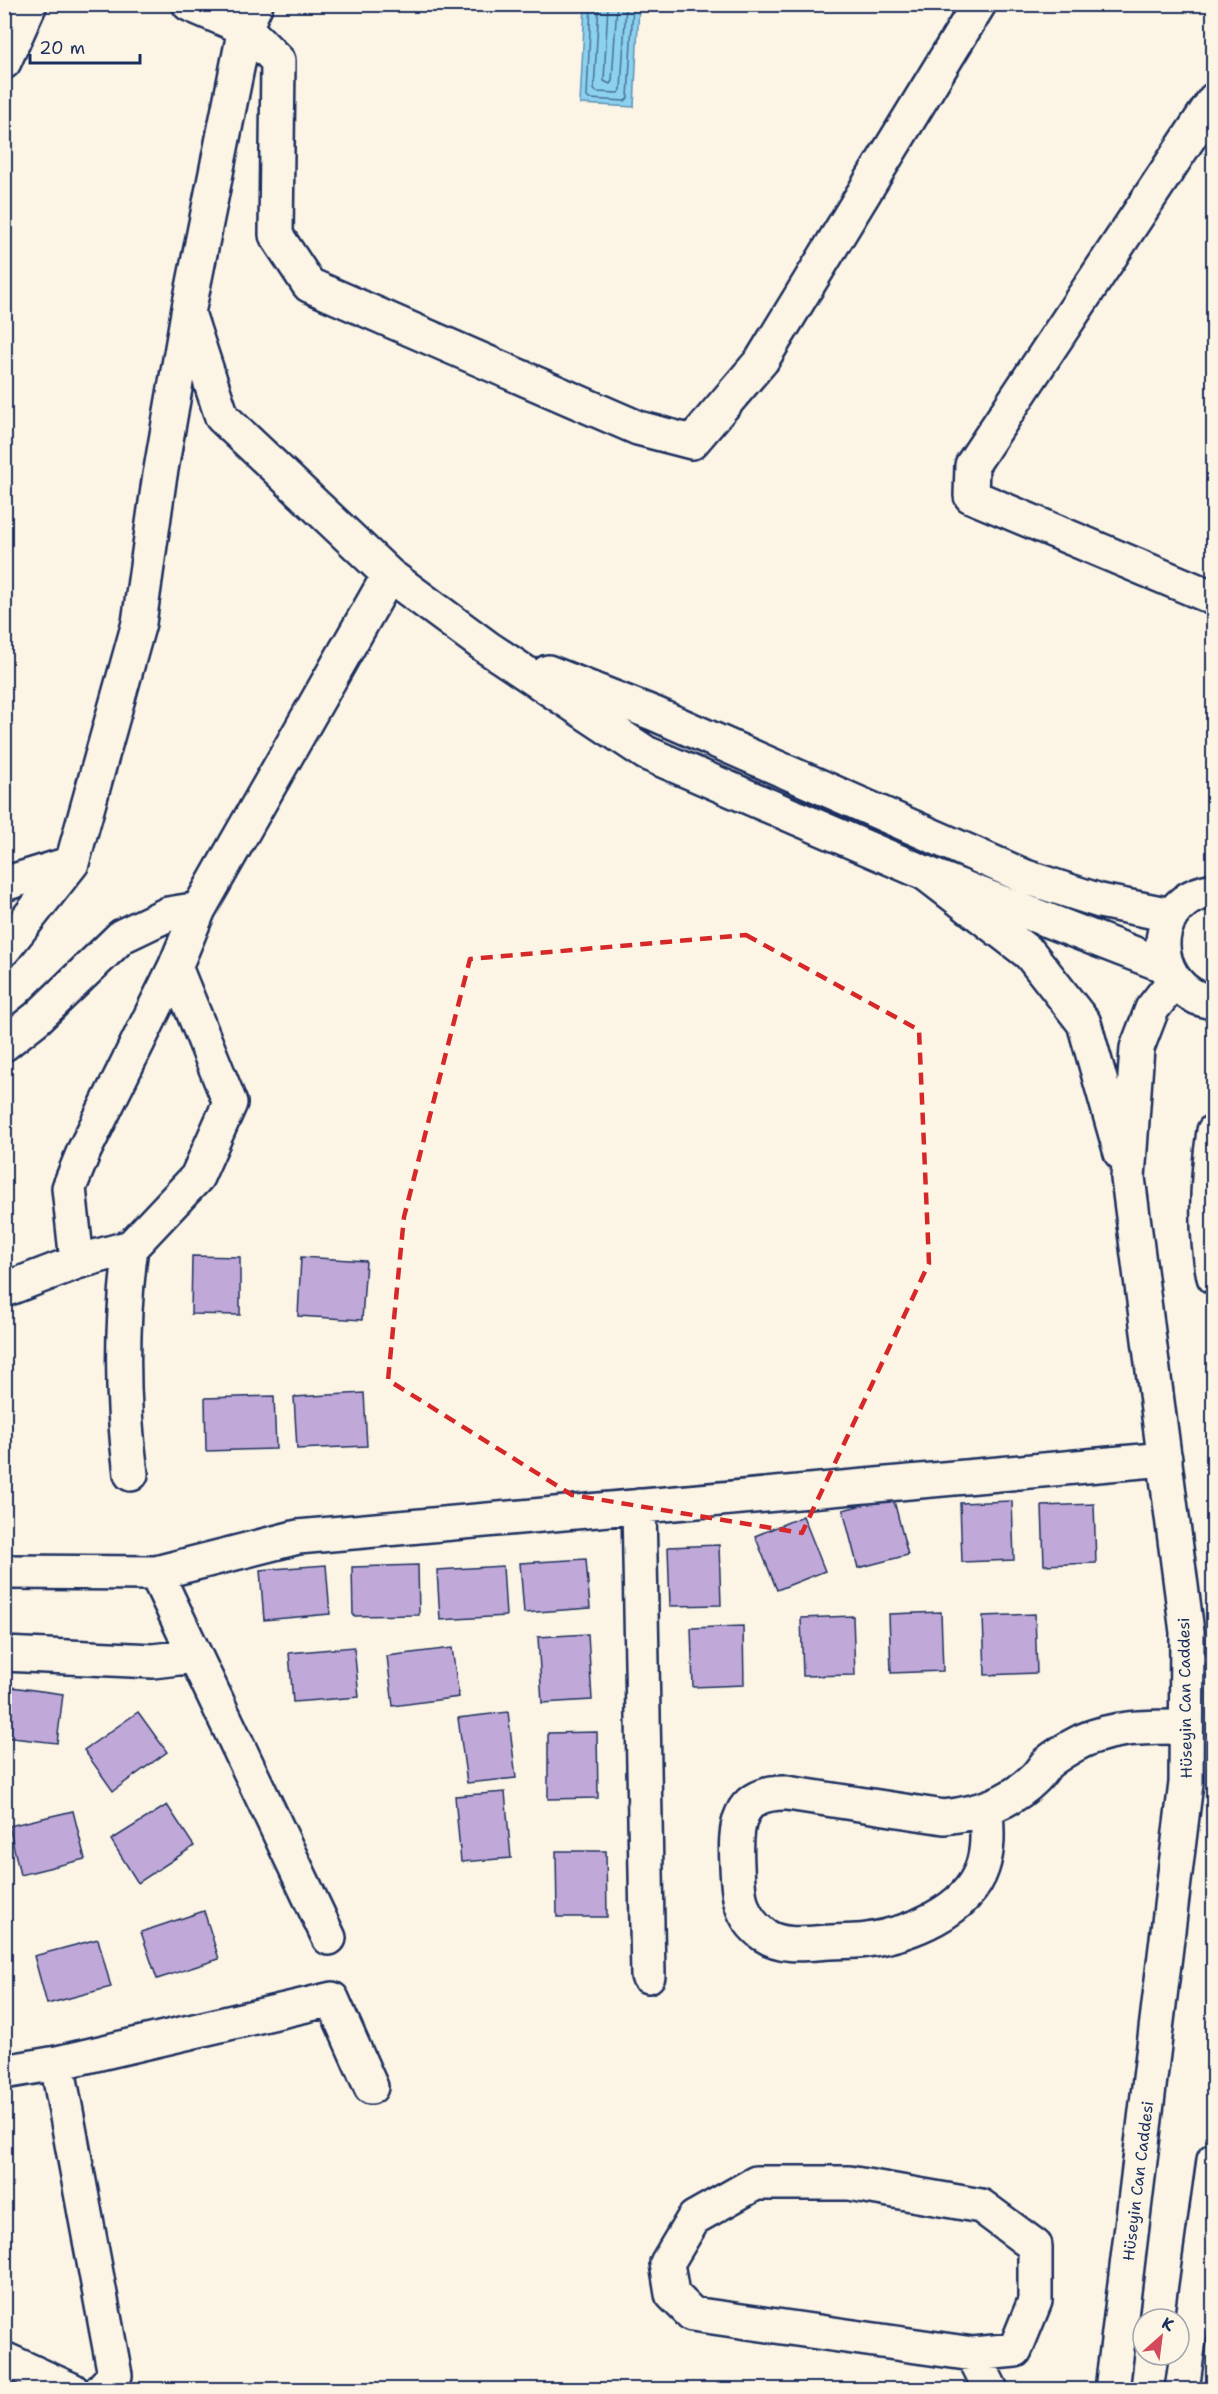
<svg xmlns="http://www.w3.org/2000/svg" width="1218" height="2394" viewBox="0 0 1218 2394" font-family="'Shantell Sans',sans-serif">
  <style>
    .water { fill: #8cd1ee; stroke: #5f90b4; stroke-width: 1.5 }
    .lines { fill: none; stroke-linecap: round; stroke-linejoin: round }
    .shore { stroke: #487098; stroke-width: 1.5 }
    .building { fill: #c0a9d8; stroke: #1b2f5e; stroke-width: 1.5 }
    .minor-casing { stroke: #1b2f5e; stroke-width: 38 }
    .major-casing { stroke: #1b2f5e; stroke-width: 38 }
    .minor { stroke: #fcf5e5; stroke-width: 33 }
    .major { stroke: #fcf5e5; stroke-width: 33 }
    .marked { fill: none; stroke: #d62828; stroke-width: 4.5; stroke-dasharray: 12 8; stroke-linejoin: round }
    .labels { text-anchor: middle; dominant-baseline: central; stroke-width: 4.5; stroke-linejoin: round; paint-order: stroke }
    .street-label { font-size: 16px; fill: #1b2f5e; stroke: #fcf5e5 }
  </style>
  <rect width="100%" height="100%" fill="#fcf5e5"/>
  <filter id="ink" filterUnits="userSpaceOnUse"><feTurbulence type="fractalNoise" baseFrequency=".0167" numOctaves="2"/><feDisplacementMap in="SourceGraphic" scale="12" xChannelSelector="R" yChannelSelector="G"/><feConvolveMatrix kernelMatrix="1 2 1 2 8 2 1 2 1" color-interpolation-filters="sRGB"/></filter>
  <g filter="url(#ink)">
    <path class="water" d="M585 5H639L634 107 580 104Z"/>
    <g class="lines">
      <path class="shore" d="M591 4 587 97 589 99 625 101 628 98 633 4
        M599 4 594 90 597 92 618 93 621 90 626 4
        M608 4 604 81 610 84 612 81 617 4"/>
    </g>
    <path class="building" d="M192 1256 240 1257V1315L191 1314Z
      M301 1257 366 1261 362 1320 298 1316Z
      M364 1393 367 1446 297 1449 294 1397Z
      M274 1396 276 1449 206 1451 205 1398Z
      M893 1497 908 1555 858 1568 843 1510Z
      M1012 1501 1014 1560 962 1562 960 1503Z
      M1094 1504 1096 1563 1044 1565 1042 1506Z
      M803 1516 825 1571 777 1590 755 1536Z
      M719 1545 721 1605 670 1606 668 1547Z
      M586 1559 590 1608 524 1613 520 1563Z
      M326 1565 330 1614 264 1620 260 1570Z
      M418 1565 419 1615 353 1616 352 1567Z
      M503 1566 506 1616 440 1620 437 1570Z
      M941 1612 943 1671 891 1673 889 1614Z
      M1035 1614 1037 1673 985 1675 983 1616Z
      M853 1616 855 1675 803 1676 801 1618Z
      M743 1626 744 1685 693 1687 691 1628Z
      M588 1634 592 1700 542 1703 538 1637Z
      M354 1647 359 1697 293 1702 289 1653Z
      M452 1648 459 1697 393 1706 387 1656Z
      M4 1686 63 1694 57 1743 4 1737Z
      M138 1712 167 1752 113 1791 84 1750Z
      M508 1712 516 1778 467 1783 458 1718Z
      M597 1732 598 1798 548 1799V1733Z
      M505 1792 511 1858 461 1862 455 1796Z
      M167 1805 194 1846 138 1883 111 1840Z
      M73 1811 85 1859 20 1875 9 1826Z
      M556 1851H606L607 1917H557Z
      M204 1911 219 1959 157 1979 141 1932Z
      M98 1939 111 1987 47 2004 34 1956Z"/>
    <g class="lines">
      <defs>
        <path id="minor" d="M189 4 245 28 278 61 276 235 309 285 638 428 692 442 762 360 979 4
          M4 62 30 4
          M1214 100 972 465 971 496 1214 598
          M188 313 222 417 389 575 488 648 646 753 925 873 1166 966
          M548 672 655 714 1026 877 1100 901 1171 915
          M4 884 72 863
          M4 949 72 863 139 623 159 481 188 313 245 28 256 4
          M4 1044 37 1018 122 936 168 914 199 909
          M131 1247C121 1323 121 1397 131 1474
          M77 1262 69 1188 84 1151 175 967
          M4 1290 77 1262 131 1247 197 1177 230 1103 175 967 199 909 389 575
          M639 1506 648 1976
          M4 1572 156 1573 298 1537 1165 1459
          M156 1573 329 1938
          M4 1654 153 1661 195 1656
          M986 1809C987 1829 989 1848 982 1868 967 1912 909 1934 867 1940 855 1942 843 1941 830 1942 809 1943 783 1948 764 1935 739 1917 738 1893 737 1866 735 1826 736 1792 787 1793L944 1817C979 1813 1010 1803 1035 1778 1040 1773 1043 1768 1047 1763 1057 1755 1070 1747 1082 1741 1116 1726 1150 1727 1186 1727
          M57 2063 115 2375 101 2390
          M4 2072 57 2063 332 1999 371 2087
          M756 2183H849L981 2206 1035 2246V2301L1015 2350 973 2354 692 2314 672 2294 667 2263 694 2218Z
          M973 2354 991 2390
          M4 2359 72 2390"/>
        <path id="major" d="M925 873 1030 954 1084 1023 1121 1153
          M1214 890C1203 892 1192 895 1184 902 1144 933 1165 997 1214 1002
          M1214 1131C1207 1179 1204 1229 1214 1277
          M1112 2390 1186 1783 1187 1632 1128 1178 1137 1048 1152 1009 1174 981
          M1182 2390 1214 2160"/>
      </defs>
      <use href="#minor" class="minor-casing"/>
      <use href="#major" class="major-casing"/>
      <use href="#minor" class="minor"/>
      <use href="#major" class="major"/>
    </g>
  </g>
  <path class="marked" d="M746 935 919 1030 929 1263 802 1533 572 1495 388 1380 404 1217 470 959Z"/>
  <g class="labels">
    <g class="street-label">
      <text transform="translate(1185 1698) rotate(-91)">Hüseyin Can Caddesi</text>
      <text transform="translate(1138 2181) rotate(-83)">Hüseyin Can Caddesi</text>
    </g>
  </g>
  <rect width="1218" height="2394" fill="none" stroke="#fcf5e5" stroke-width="24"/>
  <rect x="12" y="12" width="1194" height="2370" fill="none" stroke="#1b2f5e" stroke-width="2" filter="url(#ink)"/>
  <g transform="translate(1161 2337) rotate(28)"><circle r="28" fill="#fcf5e5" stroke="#a2a6af" stroke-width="1.5"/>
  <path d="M0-4.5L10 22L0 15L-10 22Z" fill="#d1495b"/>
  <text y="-9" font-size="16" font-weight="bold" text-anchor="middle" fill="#1b2f5e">K</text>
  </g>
  <path d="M30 54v9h110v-9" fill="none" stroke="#1b2f5e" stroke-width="3"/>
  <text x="39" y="54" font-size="18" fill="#1b2f5e" stroke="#fcf5e5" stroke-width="4.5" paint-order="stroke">20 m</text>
</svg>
